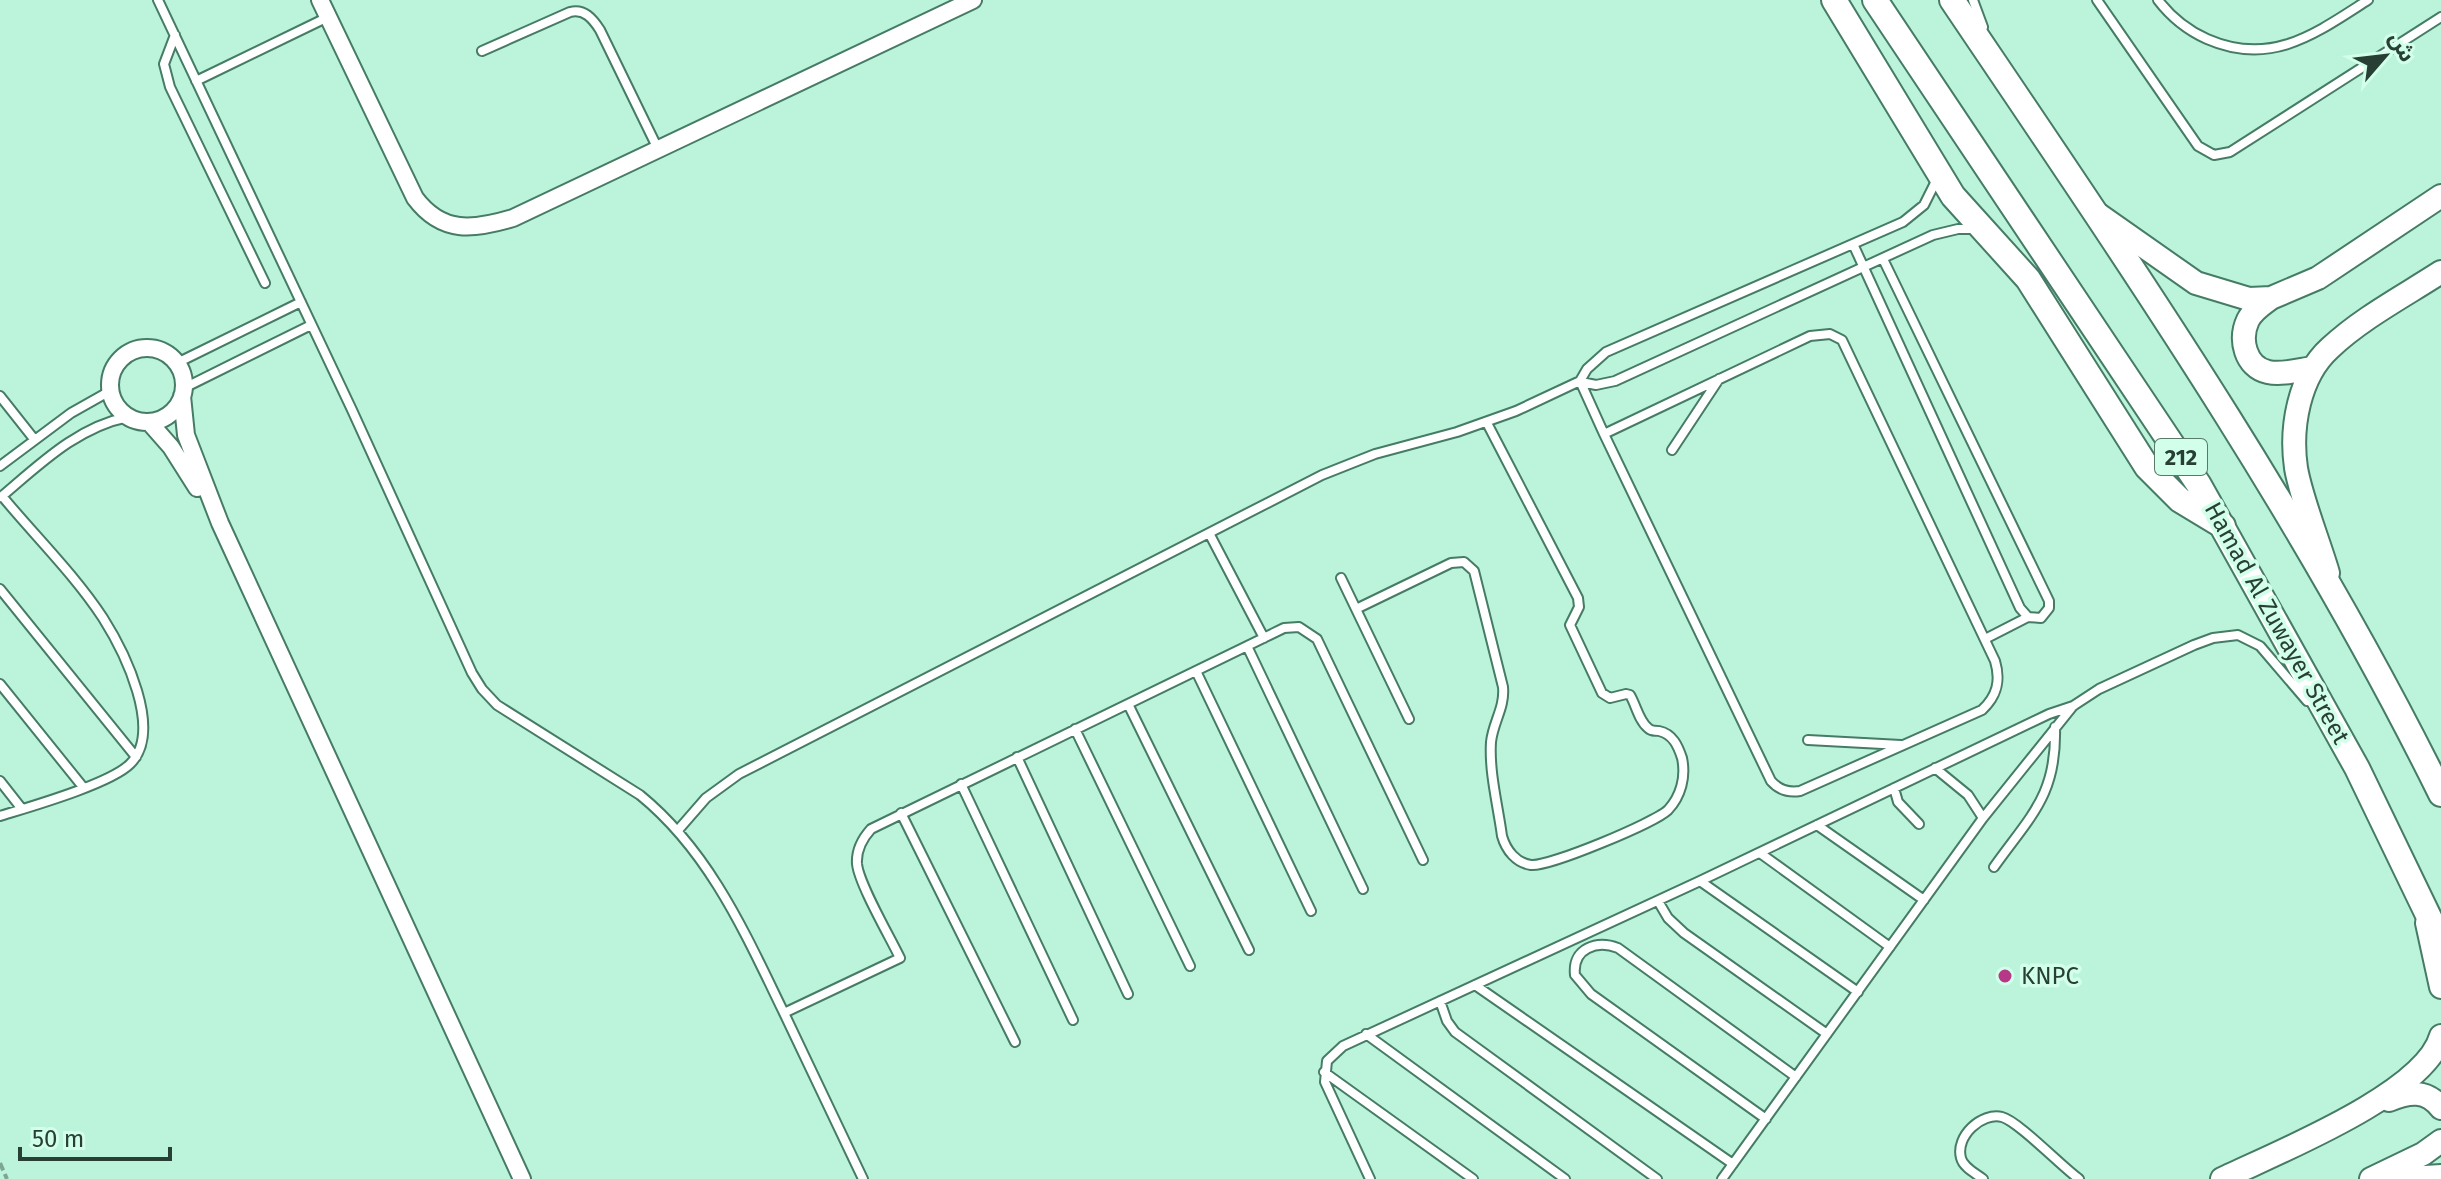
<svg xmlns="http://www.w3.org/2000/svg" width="2441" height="1179" viewBox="0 0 2441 1179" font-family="'Fira Sans','Noto Sans Arabic',sans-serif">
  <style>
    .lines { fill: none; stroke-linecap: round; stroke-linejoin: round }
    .lane-casing { stroke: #467b66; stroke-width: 12 }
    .street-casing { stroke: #467b66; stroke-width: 20 }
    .secondary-casing { stroke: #467b66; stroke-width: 26 }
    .primary-casing { stroke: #467b66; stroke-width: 28 }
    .path { stroke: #7da794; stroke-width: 4; stroke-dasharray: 8 4; stroke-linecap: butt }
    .lane { stroke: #fff; stroke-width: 8 }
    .street { stroke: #fff; stroke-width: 16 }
    .secondary { stroke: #fff; stroke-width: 22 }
    .primary { stroke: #fff; stroke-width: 24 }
    .poi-dot { fill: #b63886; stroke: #d1ffea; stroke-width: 3 }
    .labels { text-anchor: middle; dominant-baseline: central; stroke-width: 7; stroke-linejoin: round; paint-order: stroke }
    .shield { fill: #d1ffea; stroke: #5b796b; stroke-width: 2 }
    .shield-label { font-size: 22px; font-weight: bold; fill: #283f35 }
    .street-label { font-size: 24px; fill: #283f35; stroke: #d1ffea }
    .poi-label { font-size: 24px; fill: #283f35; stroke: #d1ffea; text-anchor: start }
  </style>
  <rect width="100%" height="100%" fill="#bbf4db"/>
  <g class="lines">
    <defs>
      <path id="lane" d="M158 0 352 410 472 673 482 689 497 705 640 795C710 852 745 933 784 1013 810 1068 837 1124 863 1179
        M1973 0 1983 27
        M2097 0 2198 146 2214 155 2230 152 2441 17
        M2158 0C2171 17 2187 30 2207 39 2271 67 2315 34 2368 0
        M175 35 164 64 170 87 265 283
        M482 51 570 12C584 8 593 19 600 30L658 149
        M196 81 328 17
        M1853 244 2020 608 2028 617 2041 618 2049 608V601L1883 259
        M177 363 301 302
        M1580 381 1604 434 1771 781C1779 790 1788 793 1800 791L1982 710C1997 696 2001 681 1995 661L1842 340 1830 334 1810 336 1604 434
        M1581 382 1596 385 1615 381 1933 235 1958 229H1977
        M184 388 311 325
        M0 396 34 439
        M1672 450 1719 379
        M0 466 71 413 110 391
        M1 497C39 465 77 427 128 417
        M1209 533 1264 638
        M1341 578 1409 719
        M0 589 136 757
        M1356 609 1451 563 1464 562 1474 571 1503 687C1505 708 1493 722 1491 742 1489 772 1498 806 1502 836 1506 850 1516 863 1531 865 1549 867 1654 823 1668 810 1681 796 1686 777 1682 758 1678 746 1673 734 1659 731 1654 730 1652 732 1648 728 1639 721 1636 705 1630 695L1626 694 1610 698 1602 693 1570 625 1579 607 1578 598 1487 423
        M1985 639 2028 617
        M1247 646 1363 889
        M1196 671 1311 911
        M0 684 83 787
        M1128 704 1249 950
        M1075 729 1190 966
        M1808 740 1901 745
        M1017 757 1128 994
        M1935 768 1968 795 1983 818
        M0 781 22 809
        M961 784 1073 1020
        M1894 788 1898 802 1919 824
        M901 813 1015 1042
        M0 816C29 807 110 784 130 764 164 731 124 651 103 618 74 574 35 536 2 496
        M1817 825 1924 900
        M679 829 706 798 739 774 1322 475 1375 454 1457 432 1516 411 1580 381 1587 369 1606 352 1903 222 1924 205 1937 179
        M1760 853 1890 947
        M1994 867C2031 815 2057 795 2055 727
        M1700 881 1858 992
        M1658 901 1668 918 1684 933 1827 1034
        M1475 985 1733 1164
        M1440 1001 1447 1021 1455 1032 1657 1179
        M784 1013 900 958C890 937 859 884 857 864 856 850 862 839 871 829L1284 628 1299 627 1317 639 1423 860
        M1366 1034 1565 1179
        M1324 1072 1473 1179
        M1766 1119 1591 994 1575 975C1572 948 1597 940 1618 948L1796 1077
        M1370 1179 1325 1082 1327 1061 1343 1046 1700 881 2049 714 2073 706
        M1722 1179 1983 818 2073 706 2099 689 2194 645 2213 638 2238 635 2260 646 2307 701
        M1983 1179C1975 1173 1963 1167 1961 1158 1955 1136 1982 1112 2002 1117 2018 1121 2062 1167 2079 1179"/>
      <path id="street" d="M320 0 415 198C442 234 473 230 513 218L973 0
        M110 385a37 37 0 1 1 74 0a37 37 0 1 1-74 0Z
        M182 396 186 435 220 523 522 1179
        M149 422 171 447 197 488"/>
      <path id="secondary" d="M2099 215 2196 283 2249 299 2271 298 2318 278 2441 196
        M2271 298C2263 304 2253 310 2248 320 2239 339 2245 367 2268 372 2282 375 2299 370 2313 368
        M2328 573C2319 542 2301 498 2296 468 2290 427 2299 376 2330 348 2362 318 2404 296 2441 272
        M2427 923 2441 987
        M2389 1100C2409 1092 2426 1089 2441 1108
        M2222 1179C2276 1153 2425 1094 2441 1036
        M2371 1179 2423 1154 2441 1141
        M2396 1179 2441 1176"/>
      <path id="primary" d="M1834 0 1953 196 2028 279 2147 467 2180 500 2223 526
        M1875 0 2199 485 2357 768 2441 942
        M1952 0C2126 258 2303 514 2441 794"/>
    </defs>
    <use href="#lane" class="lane-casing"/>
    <use href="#street" class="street-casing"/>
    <use href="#secondary" class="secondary-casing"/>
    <use href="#primary" class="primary-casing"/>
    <path class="path" d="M0 1163 7 1179"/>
    <use href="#lane" class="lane"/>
    <use href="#street" class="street"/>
    <use href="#secondary" class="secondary"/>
    <use href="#primary" class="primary"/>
  </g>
  <circle class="poi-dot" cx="2005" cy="976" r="8"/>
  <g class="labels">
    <rect class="shield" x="2155" y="439" width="52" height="36" rx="6"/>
    <g class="shield-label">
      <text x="2181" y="457">212</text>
    </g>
    <g class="street-label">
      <text transform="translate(2277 623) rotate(61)">Hamad Al Zuwayer Street</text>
    </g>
    <g class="poi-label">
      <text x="2021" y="976">KNPC</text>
    </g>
  </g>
  <g transform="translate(2385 56) rotate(62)" stroke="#d1ffea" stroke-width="6" paint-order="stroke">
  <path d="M0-6L14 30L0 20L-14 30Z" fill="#283f35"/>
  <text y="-12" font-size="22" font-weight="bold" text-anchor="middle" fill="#283f35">ش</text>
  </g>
  <path d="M20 1147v12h150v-12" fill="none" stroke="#283f35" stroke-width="4"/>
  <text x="32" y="1147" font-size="24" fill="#283f35" stroke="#d1ffea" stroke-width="6" paint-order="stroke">50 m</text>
</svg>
